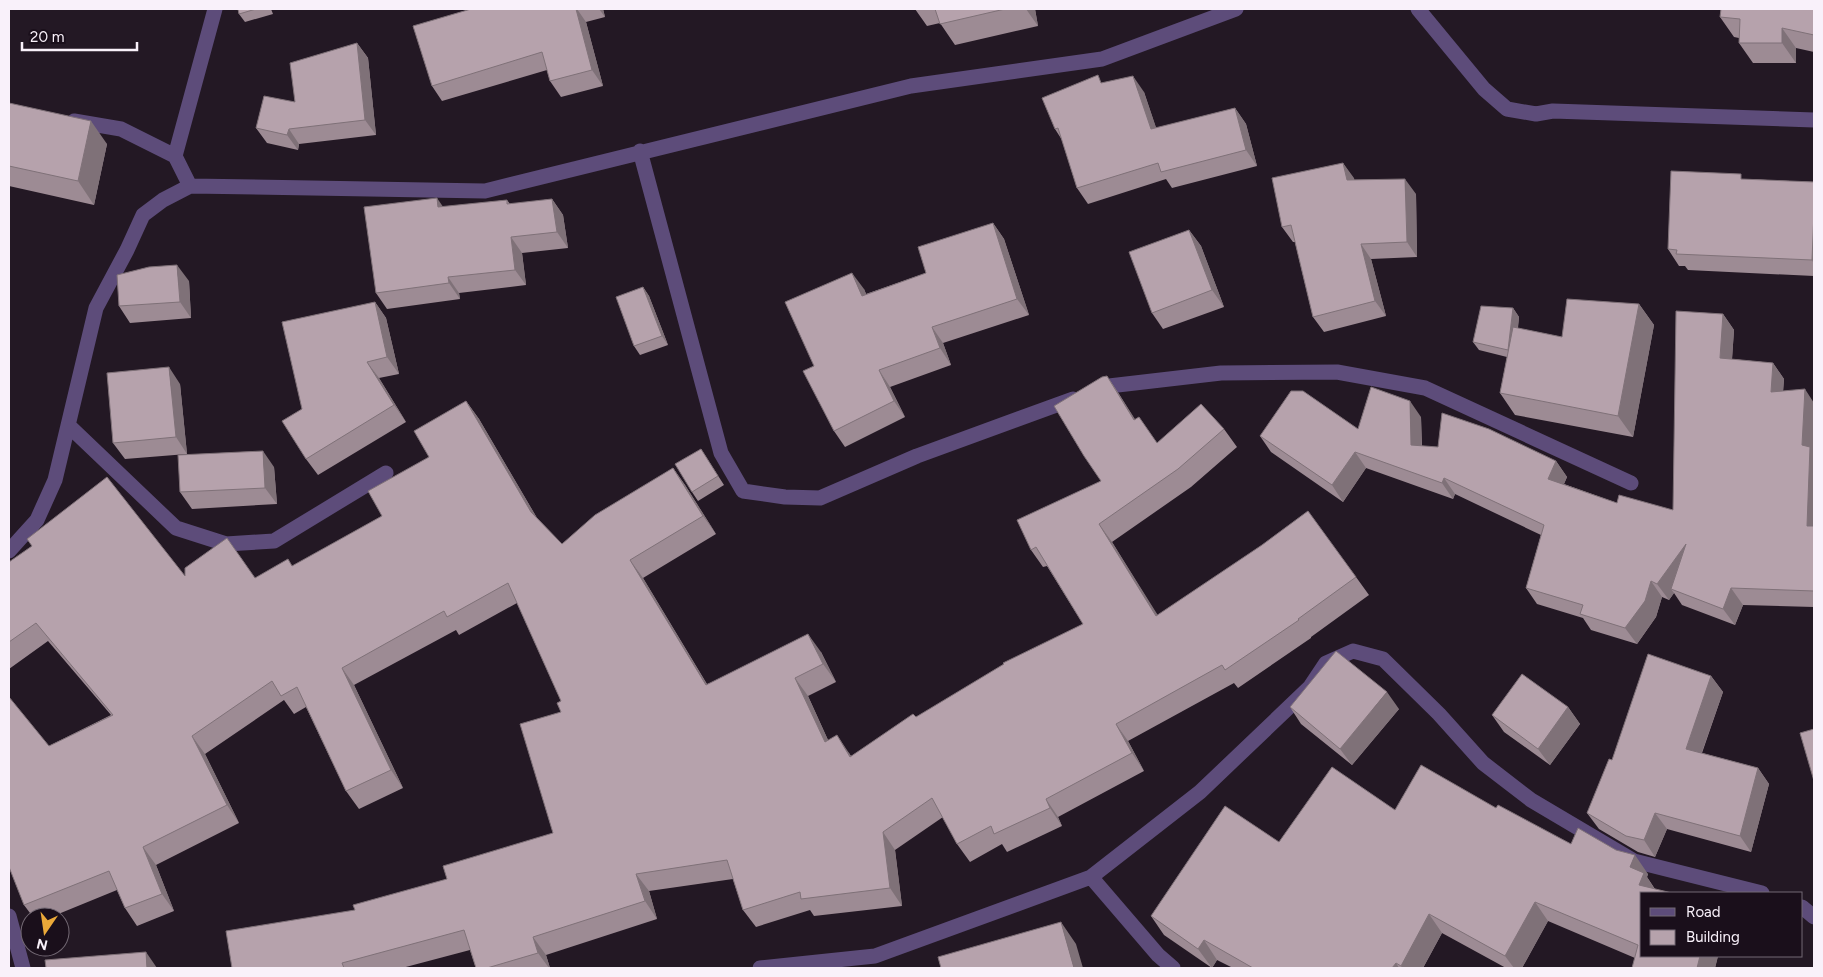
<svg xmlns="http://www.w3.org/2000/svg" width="1823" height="977" viewBox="0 0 1823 977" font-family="Figtree,sans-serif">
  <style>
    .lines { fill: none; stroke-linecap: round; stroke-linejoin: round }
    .street { stroke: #5d4c7a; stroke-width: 15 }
    .wall { fill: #9d8b94 }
    .shaded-wall { fill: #7f7178 }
    .building { fill: #b6a2ac; stroke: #7f7178 }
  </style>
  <rect width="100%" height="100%" fill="#231824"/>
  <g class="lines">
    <path class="street" d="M1418 9 1484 89 1507 109 1536 114 1553 111 1814 120
      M74 121 121 129 175 156
      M640 151 721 453 743 491 785 497 820 498 917 456 1073 399
      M190 186 175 156 215 9
      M1094 391 1109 386 1221 373 1337 372 1425 388 1631 483
      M68 425 176 528 226 544 274 541 386 473
      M9 551 37 520 55 480 96 308 127 250 143 215 163 200 190 186 485 191 911 86 1102 59 1236 9
      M1091 877 1158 955 1173 968
      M1802 907 1814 917
      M9 916 23 968
      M760 968 875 956 1091 877 1200 792 1310 687 1326 663 1353 651 1383 659 1439 714 1483 763 1531 800 1634 861 1762 893"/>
  </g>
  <path class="wall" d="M238 9H271L273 14 245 22 239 14Z
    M471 9H603L605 17 586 22 603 86 561 97 550 81 547 70 442 101 432 86Z
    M915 9H1035L1038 26 955 45 940 23 927 26Z
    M1814 9V52L1796 48V63H1753L1739 43V38L1734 37 1720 17Z
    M357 43 368 58 376 135 299 144 298 150 267 143 256 128 295 102Z
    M1103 83 1144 92 1156 128 1235 108 1246 124 1257 166 1172 188 1166 179 1088 204 1077 188 1062 140 1055 129Z
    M9 103 107 144 94 205 9 186Z
    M1343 163 1354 180 1416 194 1417 257 1371 259 1386 316 1324 332 1313 317 1295 242H1293L1282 227Z
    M1744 179 1814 182V276L1688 270 1685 266H1679L1668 249Z
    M552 199 563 215 568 248 522 253 526 285 459 293 460 299 387 309 376 293 443 207 507 200 510 204Z
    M993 223 1004 239 1029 315 943 343 951 365 890 387 905 417 845 447 834 431 814 366 864 289 866 294 926 273Z
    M1189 230 1201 246 1224 307 1163 329 1152 313Z
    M189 281 191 318 130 323 119 306Z
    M643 287 649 296 668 345 640 355 634 346Z
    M375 302 386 318 399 374 379 378 406 422 318 475 306 459 302 409Z
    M1639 304 1654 325 1633 437 1515 415 1500 393 1507 357 1479 350 1473 342 1513 308 1519 317 1518 328 1562 337Z
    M1723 314 1734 330 1732 359 1773 363 1784 379 1783 391 1814 403 1813 451 1814 453V607L1743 605 1735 625 1682 605 1674 593 1669 600 1662 597 1656 617 1637 644 1591 630 1583 618 1537 604 1526 588 1541 535 1455 494 1453 499 1366 468 1343 502 1271 452 1260 436 1358 429 1421 417 1422 446 1556 461 1567 477 1564 484 1617 503 1673 510Z
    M1107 376 1119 394 1135 420 1157 443 1224 429 1237 447 1191 487 1112 542 1157 615 1356 577 1369 595 1311 637V638L1238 688 1234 683 1128 741 1144 771 1058 817 1062 826 1007 852 1002 844 970 862 957 844 943 817 895 850 902 906 814 916 810 910 756 927 743 910 733 879 649 891 657 919 546 955 550 968H476L470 950 402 968H232L355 910 447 879 553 833 561 701 517 603 459 635 456 630 354 685 403 788 359 809 346 791 306 707 294 714 284 700 205 754 239 823 156 865 174 911 137 926 125 908 117 890 51 917H33L24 905 49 746 111 715 48 641 9 669V562L185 576 255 578 293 566 382 516 429 457 466 401 479 419 537 518 562 544 673 468 685 485 716 534 643 578 707 684 821 652 836 682 808 696 828 740 849 753 851 756 916 717 1083 624 1047 566 1043 567 1031 550 1101 481Z
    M180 384 187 454 125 459 113 443Z
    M701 449 724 485 698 501 692 492Z
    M274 467 277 504 192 509 180 492Z
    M1711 676 1723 692 1702 753 1758 768 1769 784 1751 852 1667 829 1655 857 1638 852 1599 829 1587 813 1612 760Z
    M1290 707 1399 709 1352 765 1301 724Z
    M1568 707 1580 724 1550 765 1504 732 1492 715Z
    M1496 808 1571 844 1648 874 1647 877 1655 889 1642 956H1718L1715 968 1635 958 1548 921 1522 968H1506L1442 933 1423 968H1233L1217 960 1212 968 1164 935 1151 916 1279 842 1395 810Z"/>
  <path class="shaded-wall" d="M576 9H577L586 22 603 86 592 70Z
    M599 9H603L605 17Z
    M1026 9H1035L1038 26Z
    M1782 28 1796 48V63L1782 43Z
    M357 43 368 58 376 135 365 120Z
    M1133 76 1144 92 1162 145 1151 129Z
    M1235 108 1246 124 1257 166 1246 150Z
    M91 121 107 144 94 205 78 181Z
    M289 129 299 144 298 150 287 135Z
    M1343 163 1354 178 1358 195 1347 180Z
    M1405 179 1416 194 1417 257 1407 242Z
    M437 198 448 214 438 207Z
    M552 199 563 215 568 248 557 232Z
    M1814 212V264L1812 260Z
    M993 223 1004 239 1029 315 1017 299Z
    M1189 230 1201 246 1224 307 1212 290Z
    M511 237 522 253 526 285 515 270Z
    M1361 244 1371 259 1386 316 1375 301Z
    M177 265 189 281 191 318 180 302Z
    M852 273 864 289 874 312 862 296Z
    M448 277 459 293 460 299 449 283Z
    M643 287 649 296 668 345 662 336Z
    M375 302 386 318 399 374 387 357Z
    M1639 304 1654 325 1633 437 1618 416Z
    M1513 308 1519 317 1514 358 1508 350Z
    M1723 314 1734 330 1731 374 1720 358Z
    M932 327 943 343 951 365 940 348Z
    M367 362 379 378 406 422 394 405Z
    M1773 363 1784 379 1782 408 1771 392Z
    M169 367 180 384 187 454 176 437Z
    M879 370 890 387 905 417 894 401Z
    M1107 376 1119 394 1147 438 1134 420Z
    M1805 389 1814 403 1813 451 1814 453V537L1807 526 1802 445Z
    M466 401 479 419 544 530 531 512Z
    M1410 401 1421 417 1422 462 1411 445Z
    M263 451 274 467 277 504 265 488Z
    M1355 452 1366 468 1343 502 1332 485Z
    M1556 461 1567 477 1559 495 1548 479Z
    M673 468 685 485 716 534 703 516Z
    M1444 478 1455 494 1453 499 1442 483Z
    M1099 524 1112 542 1169 633 1156 616Z
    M1686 544 1671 589 1674 593 1669 600 1657 584Z
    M630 560 643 578 718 703 706 685Z
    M1651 581 1662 597 1656 617 1637 644 1625 628Z
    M1731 588 1743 605 1735 625 1723 609Z
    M808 634 821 652 836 682 823 664Z
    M342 668 354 685 403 788 391 770Z
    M1711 676 1723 692 1697 766 1686 749Z
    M795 678 808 696 837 760 825 742Z
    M1387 692 1399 709 1352 765 1340 749Z
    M1568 707 1580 724 1550 765 1538 749Z
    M1116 724 1128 741 1144 771 1132 753Z
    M837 735 849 753 862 775 850 757Z
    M192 736 205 754 239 823 227 805Z
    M1758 768 1769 784 1751 852 1740 836Z
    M1046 799 1058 817 1062 826 1050 808Z
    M1655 813 1667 829 1655 857 1644 840Z
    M883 832 895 850 902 906 890 888Z
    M143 847 156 865 174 911 162 894Z
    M1635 855 1648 874 1647 877 1657 893 1639 885 1630 867Z
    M636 874 649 891 657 919 645 901Z
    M1535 902 1548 921 1522 968H1514L1505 956Z
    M1429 914 1442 933 1423 968H1402L1401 966Z
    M1061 922 1076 944 1083 968H1074Z
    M533 937 546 955 550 968H549L538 953Z
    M1204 940 1217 960 1212 968 1198 949Z
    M146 952 157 968H147Z
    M1700 956H1718L1715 968H1697Z
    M1396 963 1399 968H1392Z"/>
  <path class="building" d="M238 9H256L239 14Z
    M471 9H576L592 70 550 81 542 52 432 86 413 26Z
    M935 9H1005L940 24Z
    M1721 9H1814V35L1782 28V43H1739L1740 19 1720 17Z
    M357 43 365 120 289 129 287 135 256 128 264 96 295 102 290 63Z
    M1098 75 1101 83 1133 76 1151 129 1235 108 1246 150 1161 172 1158 163 1077 188 1058 128 1055 129 1042 98Z
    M9 103 91 121 78 181 9 166Z
    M1343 163 1347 180 1405 179 1407 242 1361 244 1375 301 1313 317 1291 225 1282 227 1272 178Z
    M1671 171 1741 174V179L1814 182V212L1812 260 1676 254 1677 250 1668 249Z
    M437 198 438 207 507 200V204L552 199 557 232 511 237 515 270 448 277 449 283 376 293 364 207Z
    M993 223 1017 299 932 327 940 348 879 370 894 401 834 431 803 371 814 366 785 302 852 273 862 296 926 273 918 247Z
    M1189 230 1212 290 1152 313 1129 252Z
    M177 265 180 302 119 306 117 275 149 267Z
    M643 287 662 336 634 346 616 297Z
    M1567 299 1639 304 1618 416 1500 393 1513 327 1562 337Z
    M375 302 387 357 367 362 394 405 306 459 282 421 302 409 282 322Z
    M1481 306 1513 308 1508 350 1473 342Z
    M1676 311 1723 314 1720 358 1773 363 1771 392 1805 389 1802 445 1810 447 1807 526H1814V591L1731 588 1723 609 1671 589 1686 544 1657 584 1651 581 1645 601 1625 628 1580 614 1583 605 1526 588 1544 525 1444 478 1442 483 1355 452 1332 485 1260 436 1291 391H1303L1358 429 1371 387 1410 401 1411 445 1438 447 1442 413 1489 429 1556 461 1548 479 1617 503 1619 495 1673 510Z
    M169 367 176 437 113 443 107 373Z
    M1107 376 1134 420 1139 417 1157 443 1201 404 1224 429 1178 469 1099 524 1156 616 1262 545 1308 511 1356 577 1298 619 1299 620 1225 670 1222 665 1116 724 1132 753 1046 799 1050 808 994 834 991 826 957 844 932 798 883 832 890 888 801 899 800 892 743 910 727 860 636 874 645 901 533 937 538 953 487 968H476L464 930 342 963 344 968H232L226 931 355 910 353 905 447 879 443 866 553 833 520 724 561 712 557 703 561 701 508 583 447 617 444 611 342 668 391 770 346 791 297 687 281 696 272 681 192 736 227 805 143 847 162 894 125 908 109 871 24 905 9 867V697L49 746 113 715 36 623 9 642V562L32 546 27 539 107 477 185 576V568L227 538 255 578 288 559 292 566 382 516 368 491 429 457 414 431 466 401 531 512 562 544 595 515 673 468 703 516 630 560 706 685 808 634 823 664 795 678 825 742 837 735 850 757 913 714 916 717 1004 664 1003 663 1083 624 1036 547 1031 550 1017 520 1101 481 1084 456 1054 406 1102 377Z
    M701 449 718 476 692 492 675 464Z
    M263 451 265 488 180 492 178 455Z
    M1336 651 1387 692 1340 749 1290 707Z
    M1648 654 1711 676 1686 749 1758 768 1740 836 1655 813 1644 840 1626 836 1587 813 1609 759 1612 760Z
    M1522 674 1568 707 1538 749 1492 715Z
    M1814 729V781L1800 733Z
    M1421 765 1496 808 1498 805 1571 844 1578 828 1616 850 1635 855 1630 867 1644 873 1639 885 1672 893H1642V956H1700L1697 968H1632L1638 945 1535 902 1505 956 1429 914 1401 966 1396 963 1392 968H1253L1204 940 1198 949 1151 916 1225 806 1279 842 1332 767 1395 810Z
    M1061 922 1074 968H941L938 957Z
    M146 952 147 968H46L45 960Z"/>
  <rect width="1823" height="977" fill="none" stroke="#f9f1fa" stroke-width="20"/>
  <rect x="1640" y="892" width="162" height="65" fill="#1a0f1b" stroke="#736974"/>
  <rect x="1650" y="908" width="25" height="8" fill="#5d4c7a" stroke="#736974"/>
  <text x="1686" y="917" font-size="15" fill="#f9f1fa">Road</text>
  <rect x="1650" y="930" width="25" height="15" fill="#b6a2ac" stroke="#736974"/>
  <text x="1686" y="942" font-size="15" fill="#f9f1fa">Building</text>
  <g transform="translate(45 932) rotate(193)"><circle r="24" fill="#1a0f1b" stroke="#736974"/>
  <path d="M0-4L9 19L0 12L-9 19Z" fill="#eba939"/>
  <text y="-8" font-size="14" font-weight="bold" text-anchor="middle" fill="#f9f1fa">N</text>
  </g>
  <path d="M22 42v8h115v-8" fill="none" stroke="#f9f1fa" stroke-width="2.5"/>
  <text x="30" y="42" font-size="15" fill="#f9f1fa" stroke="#1a0f1b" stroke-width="4" paint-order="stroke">20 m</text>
</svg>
